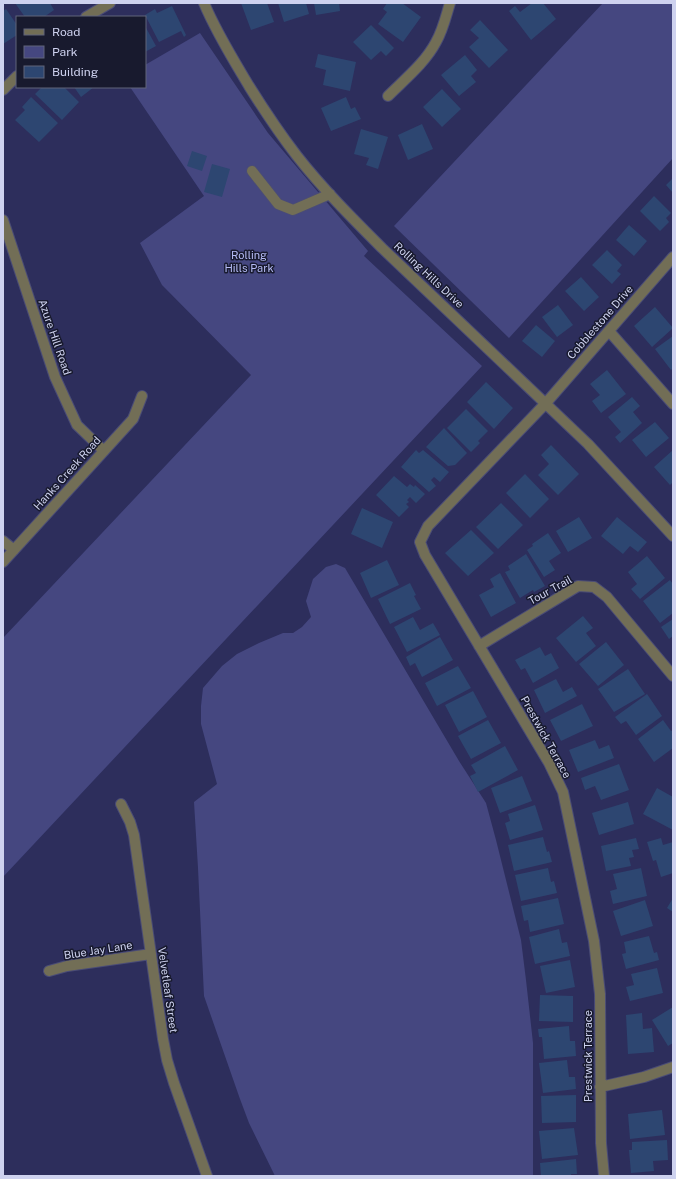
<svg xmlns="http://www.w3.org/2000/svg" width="676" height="1179" viewBox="0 0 676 1179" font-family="'Public Sans',sans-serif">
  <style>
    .green { fill: #454780 }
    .building { fill: #2d4671 }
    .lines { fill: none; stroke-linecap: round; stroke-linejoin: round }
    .minor-casing { stroke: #4a4c76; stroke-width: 12 }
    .minor { stroke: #726e56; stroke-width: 10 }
    .labels { text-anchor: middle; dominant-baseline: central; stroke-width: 3; stroke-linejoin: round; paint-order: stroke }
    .park-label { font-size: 11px; fill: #b6bcf6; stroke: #181a2e }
    .street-label { font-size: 11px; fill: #ced2ef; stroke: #181a2e }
  </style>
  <rect width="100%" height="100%" fill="#2d2e5c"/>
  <path class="green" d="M603 3H673V158L509 338 394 226Z
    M200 33 268 133 368 251 364 256 482 366 3 877V638L251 375 162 285 140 243 204 196 130 87H145V65Z
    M336 564 345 568 459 761 486 803 496 840 521 940 526 980 533 1043V1176H275L249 1123 240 1099 204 996 198 868 194 802 217 784 201 724V706L203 688 222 666 237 654 259 643 283 633H293L302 627 311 617 306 601 313 579 326 567Z"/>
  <path class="building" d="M15 3H50L54 10 44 17H25Z
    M241 3H267L274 22 251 30Z
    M278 3H306L309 14 284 22Z
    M314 3H339L340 11 316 15Z
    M387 3H402L421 17 403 42 378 24 387 12 383 9Z
    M532 3H543L556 19 531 40 509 11 515 6 520 12Z
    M172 6 186 35 184 37 181 31 159 42 145 15 155 9 157 13Z
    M6 9 17 25V35L3 44V11Z
    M480 20 508 50 489 68 469 47 479 38 470 30Z
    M371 25 394 48 386 56 381 51 371 60 353 42Z
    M145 26 156 46 145 52Z
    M318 54 356 62 350 91 323 85 326 70 315 67Z
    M465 55 477 70 471 76 476 82 459 96 441 75Z
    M42 87H64L79 102 62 120 35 94Z
    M74 87H94L81 97Z
    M442 89 461 109 442 127 423 107Z
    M31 97 58 123 39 142 15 120 25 110 22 107Z
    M346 97 351 109 355 107 361 119 331 131 321 108Z
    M422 124 433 149 408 160 398 135Z
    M361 129 388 137 378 169 366 165 369 158 354 154Z
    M192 151 207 156 202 171 187 166Z
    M212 164 230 169 222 197 204 192Z
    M673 178V193L666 185Z
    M654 196 671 213 666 218 669 222 660 231 640 211Z
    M629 225 647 241 634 256 616 240Z
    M607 250 622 265 617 271 621 274 612 284 592 265Z
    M581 277 599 297 584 311 565 291Z
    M558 305 573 325 557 337 542 317Z
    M655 307 673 328 652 347 634 326Z
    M536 325 555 341 542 357 522 341Z
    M673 336V368L671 370 655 349Z
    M607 370 626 394 601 413 592 401 600 395 590 384Z
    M486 382 513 408 494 429 467 402Z
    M632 397 640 406 633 412 642 423 620 443 615 437 621 432 608 417Z
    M466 409 488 431 478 441 480 443 471 452 447 428Z
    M655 422 669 438 646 457 632 440Z
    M444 428 467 453 455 465 448 466 426 447Z
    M551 445 579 474 558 495 538 475 549 464 541 455Z
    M416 450 419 453 423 450 449 472 440 482 434 477 431 480 436 486 429 492 401 467Z
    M673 450V482L670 485 654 467Z
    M525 474 549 499 530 518 506 493Z
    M394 476 407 487 410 484 414 487 415 485 425 494 416 503 410 497 407 500 409 502 406 504 409 507 399 517 376 495Z
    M501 503 523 525 498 549 476 527Z
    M362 508 393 522 382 548 351 534Z
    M579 517 592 538 568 552 556 531Z
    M617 517 647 542 638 552 630 546 623 554 601 536Z
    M471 530 494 553 468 576 445 553Z
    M548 533 561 553 549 561 555 570 544 577 527 550 533 546 532 544Z
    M526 554 545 586 534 592 533 590 520 598 505 572 510 570 508 566Z
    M647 556 665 578 640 599 631 589 637 584 628 572Z
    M387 560 399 585 371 598 360 573Z
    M500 573 516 603 491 617 479 595 494 587 490 579Z
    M670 580 673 584V613L660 623 643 601Z
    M410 583 416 595 414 596 421 609 390 624 378 599Z
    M583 616 593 628 586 633 596 646 576 662 556 638Z
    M413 617 420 630 433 623 440 635 407 652 394 627Z
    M673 619V636L669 639 661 627Z
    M440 637 453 660 422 677 415 663 410 666 406 657Z
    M606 642 624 665 598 686 579 664Z
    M540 647 545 656 551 653 559 668 533 683 525 668 521 670 515 660Z
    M458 666 471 688 437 706 425 683Z
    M628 669 645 694 614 712 598 689Z
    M556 679 563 692 572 687 577 696 545 713 534 690Z
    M473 691 487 717 459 732 445 705Z
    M647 694 662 716 636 735 626 721 621 724 615 717Z
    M582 704 593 726 561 741 550 720Z
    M488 720 501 743 471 759 458 736Z
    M663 720 671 731 673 730V748L654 762 638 739Z
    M595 740 599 749 609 745 614 758 578 772 569 750Z
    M505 746 518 770 478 792 470 776 476 773 471 765Z
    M619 764 629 790 601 800 595 786 585 790 581 778Z
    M522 776 532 801 500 813 491 788Z
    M657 788 673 797V830L643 814Z
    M628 802 634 824 599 835 592 813Z
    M535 805 543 830 510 840 505 823 510 821 508 814Z
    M543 837 547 852 549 851 552 862 514 871 508 845Z
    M636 838 639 849 632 850 634 857 629 858 631 866 606 871 601 846Z
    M661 838 663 845 673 842V873L661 877 656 860 653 861 647 842Z
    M548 868 551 882 554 881 557 893 521 901 515 875Z
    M641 868 647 896 613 904 610 891 617 889 613 874Z
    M558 898 564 924 530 932 528 920 524 921 521 906Z
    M673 898V912L667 908Z
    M645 900 653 926 621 936 613 911Z
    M559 929 562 943 567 942 570 956 535 964 529 937Z
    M649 936 654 953 657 952 659 960 626 969 622 954 626 953 624 942Z
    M570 960 575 987 546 993 540 966Z
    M657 968 663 993 630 1001 626 987 634 985 631 974Z
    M540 995 573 996V1022L539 1021Z
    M673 1007V1043L668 1046 652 1020Z
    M642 1013 643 1029 652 1028 654 1052 628 1054 626 1015Z
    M569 1026 570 1041H575L576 1056 544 1059 542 1037H539L538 1029Z
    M567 1060 569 1077H575L576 1089 543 1093 539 1063Z
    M576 1095V1122L542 1123 541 1096Z
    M662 1110 665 1135 630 1139 628 1114Z
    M574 1128 578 1155 542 1159 539 1131Z
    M667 1140 668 1160 653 1161 654 1171 631 1173 629 1150H632V1142Z
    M576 1159 577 1174H571V1176H541L540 1163Z"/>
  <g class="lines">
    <defs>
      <path id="minor" d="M204 3C216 32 233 59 249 86 264 110 280 134 297 156 322 188 353 219 382 248L588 444 673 536
        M86 17 110 3
        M3 90 17 76
        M388 96C405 79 425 63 436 42 443 30 446 16 450 3
        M252 171 278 204 293 210 330 194
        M3 220 55 377 77 425 104 451
        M609 331 673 404
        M3 541 14 550
        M3 562 133 419 142 396
        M479 646 578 586 594 587 607 597 673 676
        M121 804 130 822 134 835 163 1039 167 1060 174 1083 207 1176
        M49 971 67 966 151 954
        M600 1087 644 1077 673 1067
        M604 1176 601 1143 600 994 594 941 563 792 549 763 425 555 420 542 428 526 546 403 673 257"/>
    </defs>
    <use href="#minor" class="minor-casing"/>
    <use href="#minor" class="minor"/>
  </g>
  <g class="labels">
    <g class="park-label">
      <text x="249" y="255">Rolling<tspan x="249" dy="13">Hills Park</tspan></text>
    </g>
    <g class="street-label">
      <text transform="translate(429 275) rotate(43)">Rolling Hills Drive</text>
      <text transform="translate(600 322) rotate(-49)">Cobblestone Drive</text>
      <text transform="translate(55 337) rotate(71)">Azure Hill Road</text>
      <text transform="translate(67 473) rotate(-48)">Hanks Creek Road</text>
      <text transform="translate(550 590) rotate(-29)">Tour Trail</text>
      <text transform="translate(546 737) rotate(61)">Prestwick Terrace</text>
      <text transform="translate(98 950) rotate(-9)">Blue Jay Lane</text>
      <text transform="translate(168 990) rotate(82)">Velvetleaf Street</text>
      <text transform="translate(588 1056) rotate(-90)">Prestwick Terrace</text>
    </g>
  </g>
  <rect width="676" height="1179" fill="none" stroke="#ced2ef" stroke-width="8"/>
  <rect x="16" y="16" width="130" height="72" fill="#181a2e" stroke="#61647b"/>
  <rect x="24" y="29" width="20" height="6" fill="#726e56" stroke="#61647b"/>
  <text x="52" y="36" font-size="12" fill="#ced2ef">Road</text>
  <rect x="24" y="46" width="20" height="12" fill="#454780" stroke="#61647b"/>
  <text x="52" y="56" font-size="12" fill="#ced2ef">Park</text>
  <rect x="24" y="66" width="20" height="12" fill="#2d4671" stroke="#61647b"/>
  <text x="52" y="76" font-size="12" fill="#ced2ef">Building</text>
</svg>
